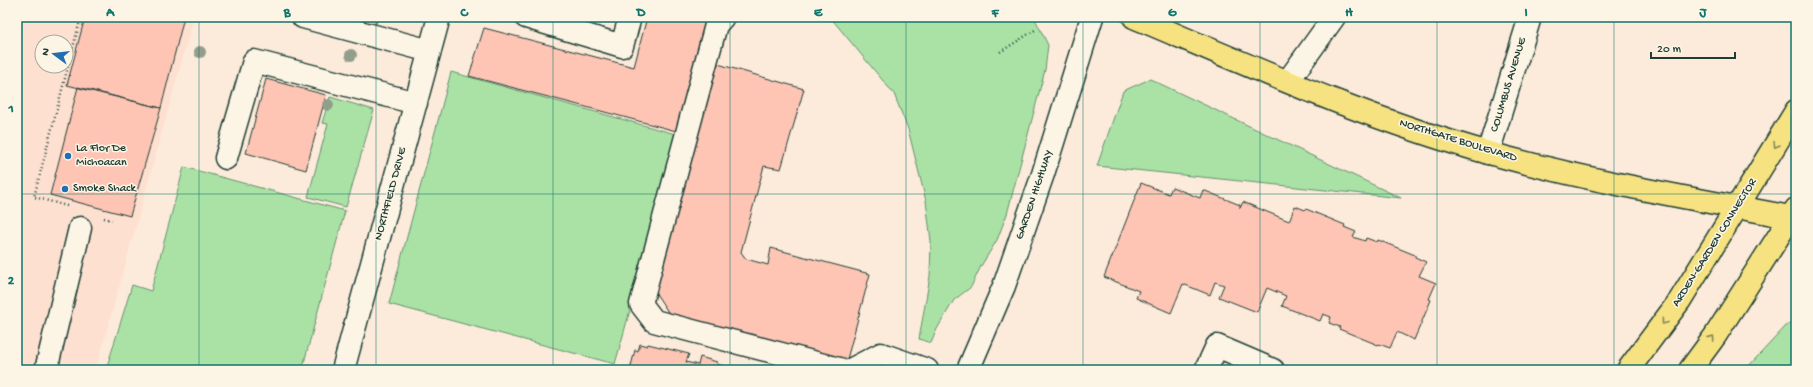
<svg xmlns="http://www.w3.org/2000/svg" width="1813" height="387" viewBox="0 0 1813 387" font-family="'Gochi Hand',sans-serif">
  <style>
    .built { fill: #fde0d0; fill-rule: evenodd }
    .green { fill: #aae2a6; stroke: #64906d }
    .building { fill: #fec5b5; stroke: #1f3d34 }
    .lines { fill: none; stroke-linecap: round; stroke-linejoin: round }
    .minor-casing { stroke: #1f3d34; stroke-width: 25 }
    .major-casing { stroke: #1f3d34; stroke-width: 25 }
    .path { stroke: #1f3d34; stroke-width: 2.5; stroke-dasharray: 1 3; stroke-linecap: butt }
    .minor { stroke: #fcf5e5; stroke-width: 22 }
    .major { stroke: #f7e281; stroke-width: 22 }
    .tree { fill: #929d8c }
    .oneway { stroke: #808757 }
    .grid { fill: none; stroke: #0f766e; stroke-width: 1; stroke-opacity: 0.55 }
    .poi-dot { fill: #1f6fb2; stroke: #fcf5e5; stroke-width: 1.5 }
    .labels { text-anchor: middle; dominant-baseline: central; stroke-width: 3; stroke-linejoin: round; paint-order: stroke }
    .street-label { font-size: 12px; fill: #1f3d34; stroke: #fcf5e5 }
    .poi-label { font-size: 12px; fill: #1f3d34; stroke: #fcf5e5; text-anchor: start }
    .neatline { fill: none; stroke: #0f766e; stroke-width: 1.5 }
    .grid-label { font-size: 13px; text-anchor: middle; font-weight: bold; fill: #0f766e }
  </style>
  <rect width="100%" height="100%" fill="#fcebdb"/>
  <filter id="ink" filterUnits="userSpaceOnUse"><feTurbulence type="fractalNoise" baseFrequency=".025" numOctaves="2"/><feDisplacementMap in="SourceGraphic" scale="8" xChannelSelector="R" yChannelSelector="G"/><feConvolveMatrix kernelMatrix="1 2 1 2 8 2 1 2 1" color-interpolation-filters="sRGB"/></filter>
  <g filter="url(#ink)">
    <path class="built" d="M17 17H194L96 370H17ZM42 42H66V66H42Z"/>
    <path class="green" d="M830 17H1034L1048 45 1045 70 1007 214 997 240 981 266 971 287 954 300 937 329 931 343 919 339 930 276 931 241 926 201 908 129 894 94Z
      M451 72 679 135 615 364 389 304Z
      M1150 79 1401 198 1097 166 1123 91Z
      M330 97 374 110 346 207 308 197 328 124 322 123Z
      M184 167 345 211 302 370H106L132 285 151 291Z
      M1796 320V370H1745L1786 326Z"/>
    <path class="building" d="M85 17H184L161 108 67 85Z
      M342 17H378L375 26Z
      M647 17H709L680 132 469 76 484 28 634 67Z
      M711 62 804 89 781 169 764 166 741 252 746 259 768 265 771 248 870 274 846 363 672 318 651 286Z
      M266 79 326 95 306 170 246 153Z
      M78 87 161 108 130 216 50 195Z
      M1141 183 1169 194 1172 187 1200 198 1203 190 1240 205V208L1243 202 1289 221 1295 206 1305 210 1306 209 1345 225 1344 227 1356 232 1353 237 1365 241 1366 238 1377 242 1378 240 1415 255V257L1426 262 1419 276 1436 283 1429 299 1431 300 1414 340 1397 332 1390 348 1379 344 1378 345 1339 329 1340 327 1329 323 1331 317 1323 314 1320 321 1282 306 1286 296 1267 288 1257 312 1219 297 1224 285 1215 282 1210 295 1183 284 1171 313 1136 298 1139 291 1104 277Z
      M640 344 647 346 648 344 689 354 686 362 698 365 700 357 717 362V364L737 370H630L635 350 638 351Z"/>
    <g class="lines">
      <defs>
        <path id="minor" d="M303 17 430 51
          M526 17 622 46 630 17
          M723 17 716 25 641 304 654 321 843 370
          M1288 81 1334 17
          M1488 153 1530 17
          M226 158 254 61 416 103
          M46 370 80 228
          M343 370 439 17
          M850 370 881 354 927 370
          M968 370 1004 286 1043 174 1092 17
          M1206 370 1217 346 1273 370"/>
        <path id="major" d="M1134 17C1250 66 1367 119 1489 153 1589 181 1693 199 1796 218
          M1628 370 1680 300 1796 111
          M1690 370 1715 336 1796 209"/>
      </defs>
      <use href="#minor" class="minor-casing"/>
      <use href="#major" class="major-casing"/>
      <path class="path" d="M1000 52 1035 30
        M67 206 34 197 81 17
        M104 218 112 220"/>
      <use href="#minor" class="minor"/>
      <use href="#major" class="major"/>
    </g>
    <g class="tree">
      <circle cx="200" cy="52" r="6"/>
      <circle cx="351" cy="55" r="6"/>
      <circle cx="328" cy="105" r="6"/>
    </g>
    <defs><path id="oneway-chevron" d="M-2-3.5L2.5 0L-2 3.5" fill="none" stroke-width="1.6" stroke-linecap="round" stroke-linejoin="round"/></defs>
    <g class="oneway">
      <use href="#oneway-chevron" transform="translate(1776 145) rotate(121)"/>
      <use href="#oneway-chevron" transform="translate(1664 322) rotate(126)"/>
      <use href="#oneway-chevron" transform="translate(1712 338) rotate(-55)"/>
    </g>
  </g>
  <path class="grid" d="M199 17V370M376 17V370M553 17V370M730 17V370M906 17V370M1083 17V370M1260 17V370M1437 17V370M1614 17V370M17 194H1796"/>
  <g class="poi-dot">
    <circle cx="68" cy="156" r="4"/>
    <circle cx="65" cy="189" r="4"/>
  </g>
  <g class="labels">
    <g class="street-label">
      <text transform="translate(1509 85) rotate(-73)">COLUMBUS AVENUE</text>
      <text transform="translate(1458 141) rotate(17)">NORTHGATE BOULEVARD</text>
      <text transform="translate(391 194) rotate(-75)">NORTHFIELD DRIVE</text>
      <text transform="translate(1035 195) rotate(-71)">GARDEN HIGHWAY</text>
      <text transform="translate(1715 243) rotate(-58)">ARDEN-GARDEN CONNECTOR</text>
    </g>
    <g class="poi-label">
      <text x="76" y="149">La Flor De<tspan x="76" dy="14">Michoacan</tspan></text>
      <text x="73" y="189">Smoke Shack</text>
    </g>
  </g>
  <rect width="1813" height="387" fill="none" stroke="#fcf5e5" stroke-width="44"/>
  <g transform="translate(54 54) rotate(285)"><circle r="19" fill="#fcf5e5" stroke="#a4ab9e"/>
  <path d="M0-3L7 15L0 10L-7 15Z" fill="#1f6fb2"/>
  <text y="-6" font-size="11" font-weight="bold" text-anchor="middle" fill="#1f3d34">N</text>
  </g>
  <path d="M1651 52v6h84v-6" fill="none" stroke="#1f3d34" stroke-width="2"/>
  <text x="1657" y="52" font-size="12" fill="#1f3d34" stroke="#fcf5e5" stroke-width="3" paint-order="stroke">20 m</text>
  <rect x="22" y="22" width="1769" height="343" class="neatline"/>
  <g class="grid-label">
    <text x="110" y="16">A</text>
    <text x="287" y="16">B</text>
    <text x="464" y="16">C</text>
    <text x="641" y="16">D</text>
    <text x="818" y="16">E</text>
    <text x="995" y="16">F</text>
    <text x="1172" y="16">G</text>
    <text x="1349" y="16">H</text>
    <text x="1526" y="16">I</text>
    <text x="1703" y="16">J</text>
    <text x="11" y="112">1</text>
    <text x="11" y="284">2</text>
  </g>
</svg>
